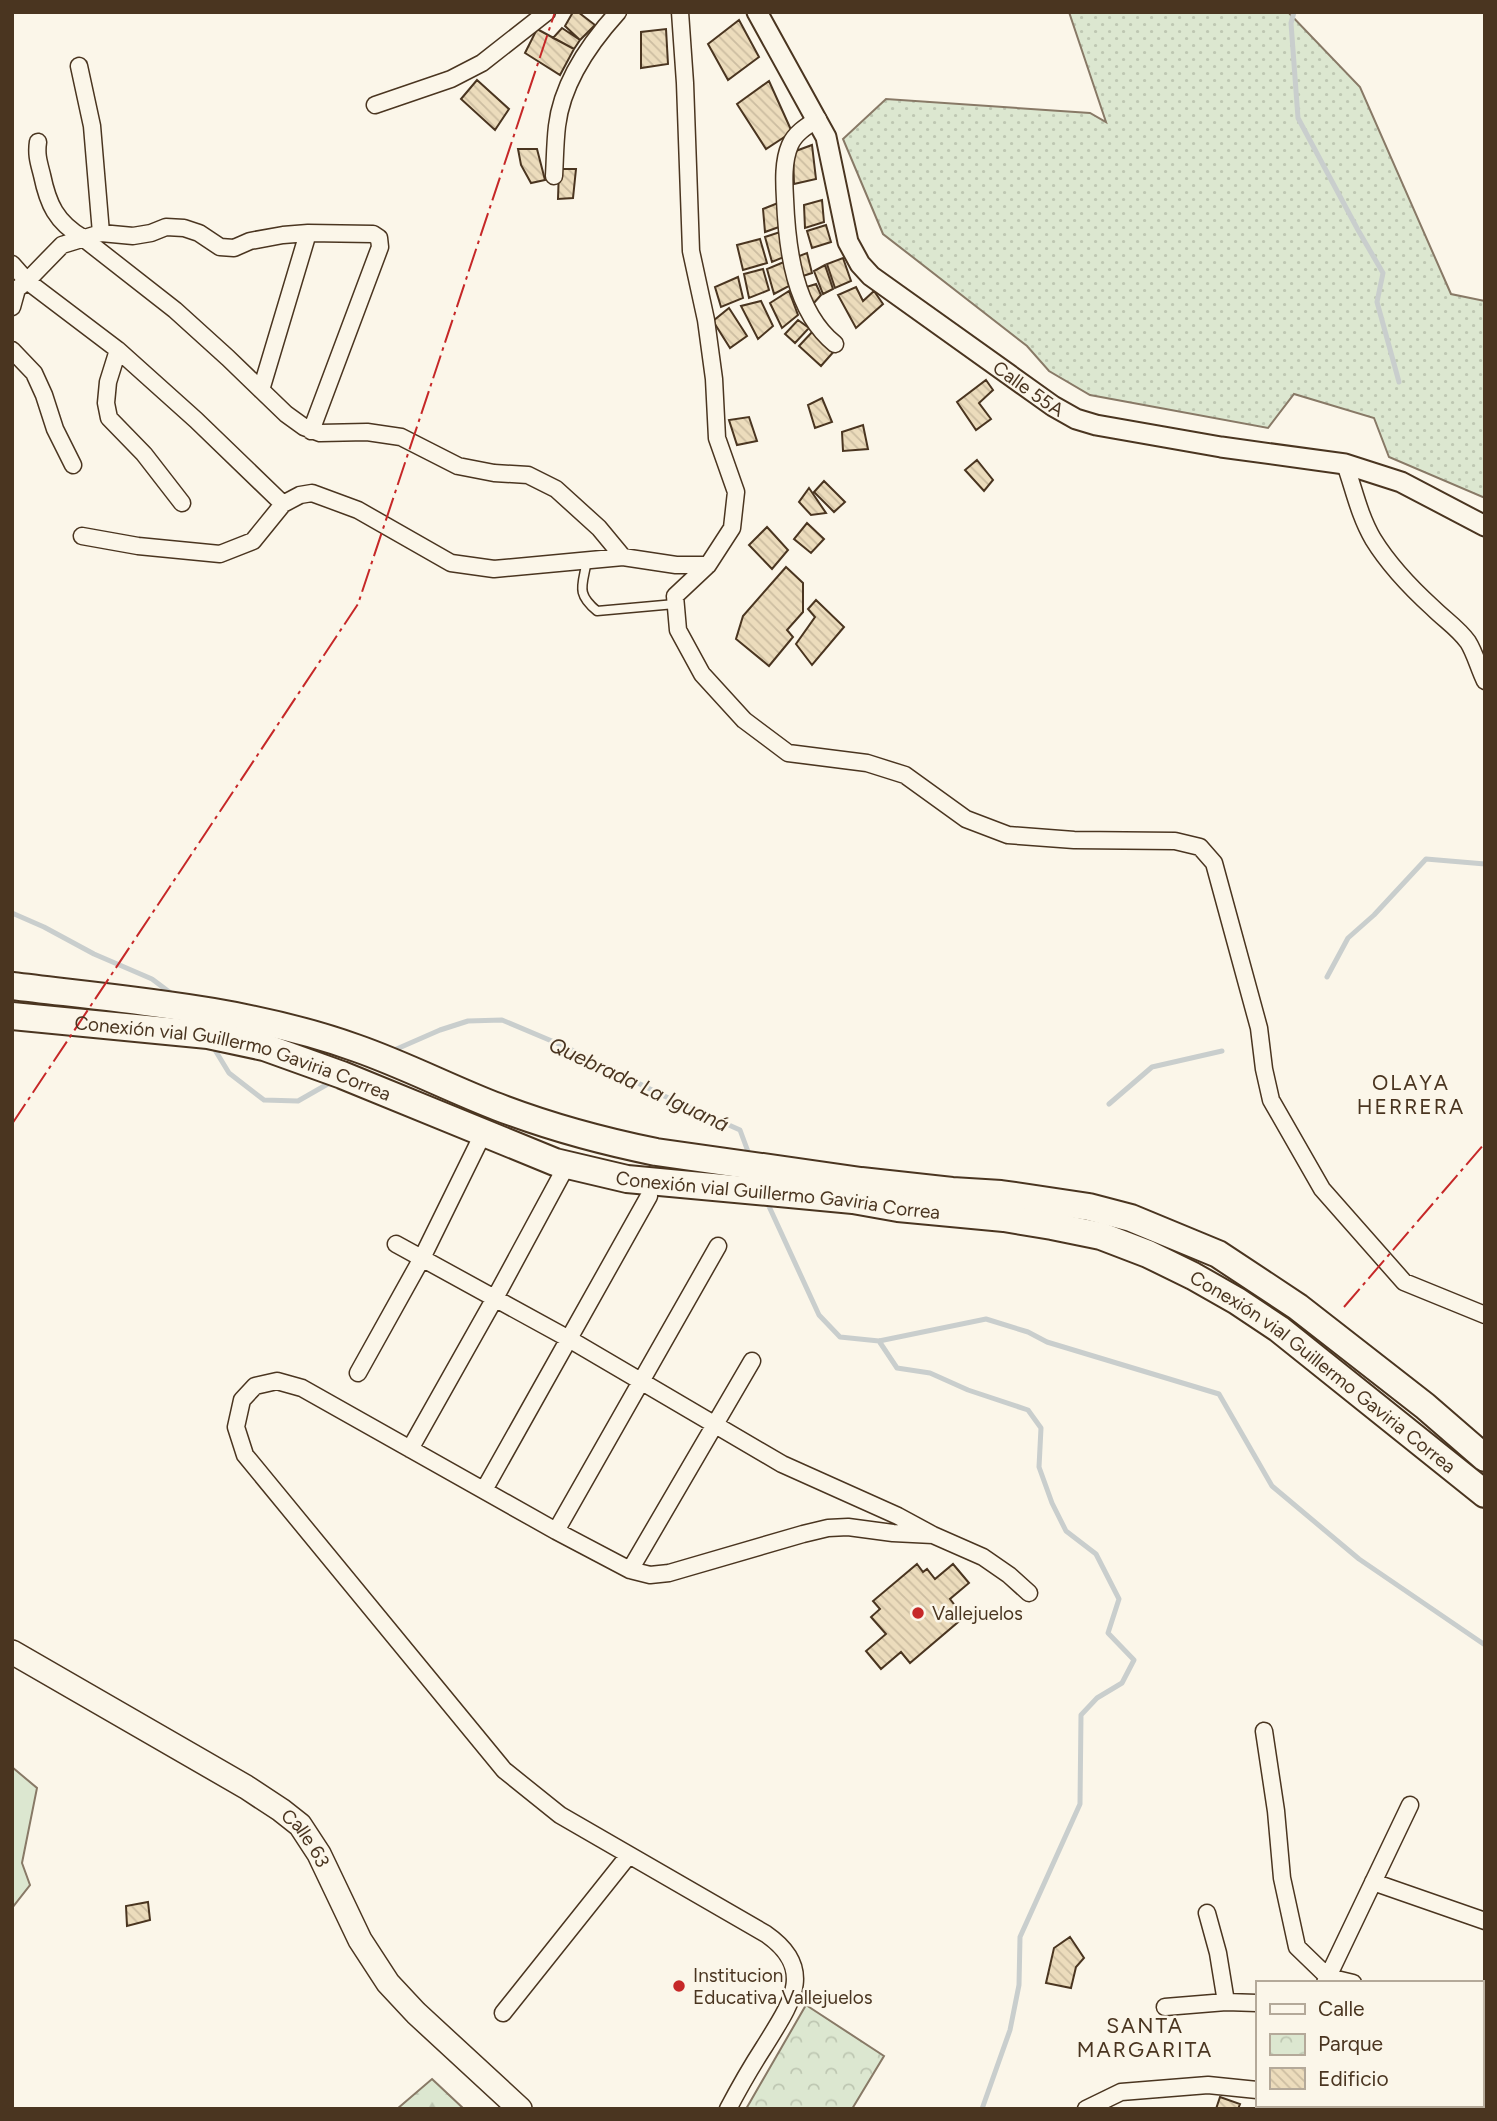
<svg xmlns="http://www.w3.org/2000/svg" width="1497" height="2121" viewBox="0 0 1497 2121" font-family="Figtree,sans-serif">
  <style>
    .grass { fill: url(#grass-dots); stroke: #887966; stroke-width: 2 }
    .forest { fill: url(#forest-firs); stroke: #887966; stroke-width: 2 }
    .park { fill: url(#park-crowns); stroke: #887966; stroke-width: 2 }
    .garden { fill: #dce7d0; stroke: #887966; stroke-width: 2 }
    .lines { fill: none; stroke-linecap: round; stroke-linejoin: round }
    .stream { stroke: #c9cecd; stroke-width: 5 }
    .building { fill: url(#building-back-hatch); stroke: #4a3520; stroke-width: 2 }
    .service-casing { stroke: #4a3520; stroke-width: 11 }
    .minor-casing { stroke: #4a3520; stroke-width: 19 }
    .tertiary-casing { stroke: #4a3520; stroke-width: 23 }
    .secondary-casing { stroke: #4a3520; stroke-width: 26 }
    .trunk-casing { stroke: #4a3520; stroke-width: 30 }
    .service { stroke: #fbf6e9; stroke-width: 8 }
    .minor { stroke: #fbf6e9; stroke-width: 16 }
    .tertiary { stroke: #fbf6e9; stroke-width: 19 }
    .secondary { stroke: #fbf6e9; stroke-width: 23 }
    .trunk { stroke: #fbf6e9; stroke-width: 26 }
    .power { stroke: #c62828; stroke-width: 2; stroke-dasharray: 24 5 3.5 5; stroke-linecap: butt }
    .poi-dot { fill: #c62828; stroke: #fbf6e9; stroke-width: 2.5 }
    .labels { text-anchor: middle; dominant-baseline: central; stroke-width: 5; stroke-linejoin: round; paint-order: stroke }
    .street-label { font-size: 19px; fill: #4a3520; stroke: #fbf6e9 }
    .poi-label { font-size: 19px; fill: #4a3520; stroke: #fbf6e9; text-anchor: start }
    .neighbourhood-label { font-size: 21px; letter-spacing: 2px; fill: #4a3520; stroke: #fbf6e9 }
    .water-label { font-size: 21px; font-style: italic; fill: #4a3520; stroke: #fbf6e9 }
  </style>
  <defs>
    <pattern id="grass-dots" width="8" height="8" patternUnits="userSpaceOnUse" patternTransform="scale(1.75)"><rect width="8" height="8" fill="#dce7d0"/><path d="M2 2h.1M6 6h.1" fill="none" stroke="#bec7b2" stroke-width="1.8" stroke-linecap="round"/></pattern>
    <pattern id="forest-firs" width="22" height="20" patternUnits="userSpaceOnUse" patternTransform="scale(1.75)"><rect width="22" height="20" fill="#dce7d0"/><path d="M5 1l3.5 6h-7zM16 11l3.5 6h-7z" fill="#bec7b2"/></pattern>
    <pattern id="park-crowns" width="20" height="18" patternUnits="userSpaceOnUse" patternTransform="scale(1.75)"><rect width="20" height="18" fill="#dce7d0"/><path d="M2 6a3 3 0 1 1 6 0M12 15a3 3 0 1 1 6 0" fill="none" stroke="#bec7b2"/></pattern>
    <pattern id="building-back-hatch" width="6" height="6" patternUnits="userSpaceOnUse" patternTransform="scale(1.75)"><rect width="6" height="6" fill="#ecdcbc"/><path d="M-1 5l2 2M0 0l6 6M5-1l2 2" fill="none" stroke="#ccbda1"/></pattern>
  </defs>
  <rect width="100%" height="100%" fill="#fbf6e9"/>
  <path class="grass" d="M1069 12H1288L1360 87 1451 294 1485 301V498L1389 457 1374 418 1294 394 1268 428 1090 395 1049 371 1027 346 883 234 843 139 886 99 1090 113 1106 122Z"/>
  <path class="forest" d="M432 2079 464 2109H397Z"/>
  <path class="park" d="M806 2005 884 2056 852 2109H746Z"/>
  <path class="garden" d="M12 1767 37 1788 22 1863 30 1885 12 1908Z"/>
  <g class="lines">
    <path class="stream" d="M1294 12 1291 23 1298 118 1358 230 1383 273 1377 302 1399 382
      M12 913 44 927 94 954 152 979 172 994
      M1327 977 1348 938 1374 915 1426 859 1485 864
      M212 1045 229 1073 264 1100 298 1101 333 1081
      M392 1051 440 1030 468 1021 502 1020 566 1047 662 1095 740 1130 750 1157
      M1109 1104 1152 1067 1222 1051
      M767 1202 819 1315 840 1337 879 1341 986 1319 1028 1332 1047 1342 1219 1394 1272 1486 1359 1559 1485 1645
      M879 1341 897 1368 930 1373 968 1390 1028 1410 1041 1428 1039 1467 1052 1503 1066 1531 1096 1554 1119 1599 1108 1633 1134 1660 1122 1683 1097 1698 1081 1715 1080 1804 1020 1937 1019 1985 1010 2030 982 2109"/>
  </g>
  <path class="building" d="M573 12H578L595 25 580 40 565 26Z
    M739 20 759 57 728 80 708 44Z
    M562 28 580 40 574 49 553 38Z
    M537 29 574 49 560 75 525 53Z
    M666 29 668 64 641 68V32Z
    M477 80 509 109 495 130 461 99Z
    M769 81 792 132 766 149 737 104Z
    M812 145 816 179 794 184 793 152Z
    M518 149H537L545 180 531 183 521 165Z
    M559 169H576L573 198 558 199Z
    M822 200 824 222 805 228 804 205Z
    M778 203 779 227 765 232 763 209Z
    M826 225 831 242 812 248 807 231Z
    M780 232 784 257 772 262 765 237Z
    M760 239 767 263 743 270 737 245Z
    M807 253 812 273 800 277 794 258Z
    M843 258 851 281 835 288 827 264Z
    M784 262 789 286 774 294 767 269Z
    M825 265 833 289 823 294 814 271Z
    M763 269 769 290 749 298 744 274Z
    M738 277 743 298 721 307 715 287Z
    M816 284 821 295 813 304 803 288Z
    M856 287 863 301 874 291 883 304 856 328 838 295Z
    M789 291 798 315 782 328 770 303Z
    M761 301 773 326 758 339 741 306Z
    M729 308 747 336 730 348 713 321Z
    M798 320 809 328 795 343 785 334Z
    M814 330 836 349 821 366 799 346Z
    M986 380 993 390 979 403 991 419 976 430 957 402Z
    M822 398 832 422 815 428 808 405Z
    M749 417 757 441 737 445 729 420Z
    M863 425 868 449 843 451 842 432Z
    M977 460 993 480 984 491 965 470Z
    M824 481 845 502 834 512 814 492Z
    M809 488 826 513 811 515 799 502Z
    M807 523 824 539 811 553 794 539Z
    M767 527 788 550 772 569 749 545Z
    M786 567 803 583V612L787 630 793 637 769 666 736 639 743 616Z
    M816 600 844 627 812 665 796 644 815 617 808 609Z
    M917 1564 923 1572 927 1569 935 1579 953 1564 969 1583 950 1599 964 1617 910 1663 901 1652 881 1669 866 1651 886 1634 871 1617 880 1609 873 1601Z
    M148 1902 150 1920 127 1926 126 1906Z
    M1070 1937 1084 1958 1076 1967 1071 1988 1046 1983 1054 1948Z
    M1220 2097 1240 2104 1238 2109H1216Z"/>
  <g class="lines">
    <defs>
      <path id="service" d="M587 560C583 585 575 593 597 611L675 604"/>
      <path id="minor" d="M680 12 685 83 691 251 706 320 714 379 717 438 736 492 732 528 708 565 675 596 678 630 702 674 744 720 788 753 867 763 905 775 966 819 1008 835 1074 840 1175 841 1200 847 1214 863 1259 1028 1264 1069 1271 1100 1322 1189 1404 1282 1485 1315
        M79 66 92 126 101 233
        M375 105 451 79 482 63 547 12
        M818 119C807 126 795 133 790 145 783 161 784 182 785 199 787 248 794 311 835 344
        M38 142C36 155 39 163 42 175 48 204 56 222 83 238L175 310 228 358 286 414 304 427 320 433 367 432 401 437 458 466 494 473 528 475 556 489 599 528 623 557
        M554 176C555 159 555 143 557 126 562 83 589 44 618 12
        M12 264 27 281 17 289 12 307
        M12 350 34 373 44 395 55 429 73 465
        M118 350 108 382 106 403 109 418 144 454 182 503
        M261 390 308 233
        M1345 464C1354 489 1359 515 1373 539 1389 565 1411 588 1433 608 1445 620 1458 628 1468 642 1475 653 1479 669 1485 681
        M283 504 196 420 118 350 27 281 62 245 101 233 133 236 151 233 166 227 184 228 199 233 220 247 234 248 250 241 283 235 308 233 373 234 379 238 380 247 311 431
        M82 536 138 546 220 554 253 541 283 504 300 495 312 493 358 510 451 563 494 569 623 557 676 565H708
        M396 1244 569 1339 782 1464 898 1516 933 1535 983 1557 1009 1575 1029 1593
        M358 1373 422 1258 478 1144
        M410 1449 495 1298 562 1174
        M484 1490 649 1196
        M556 1531 718 1246
        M630 1570 752 1361
        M1264 1731 1276 1811 1282 1878 1297 1947 1328 1977 1353 1983
        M1373 1882 1485 1921
        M1207 1913 1218 1953 1226 2002
        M1325 1983 1410 1805
        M1165 2007 1226 2002 1257 2003
        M503 2013 629 1855
        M1481 2021 1485 2027
        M1360 2105 1384 2109
        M728 2109C739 2088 751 2067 764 2047 789 2006 818 1970 766 1934L560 1815 504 1770 245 1455 236 1427 242 1400 255 1386 277 1381 302 1388 556 1531 630 1570 650 1575 669 1573 803 1534 828 1528 848 1527 893 1533 933 1535
        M1086 2109 1121 2092 1208 2085 1257 2090
        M1270 2109 1272 2105"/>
      <g id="tertiary">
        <path id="s1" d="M757 12 826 137 848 242 860 264 871 276 1053 406 1076 419 1096 425 1221 447 1345 464 1401 482 1485 526"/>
      </g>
      <g id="secondary">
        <path id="s2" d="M12 1652 246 1787 281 1810 300 1825 319 1854 360 1940 388 1983 416 2013 520 2109"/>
      </g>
      <g id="trunk">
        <path d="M12 986C127 1000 247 1009 356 1048 405 1065 451 1089 498 1107 550 1127 602 1141 656 1152L861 1181 952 1191 1001 1194 1089 1207 1131 1218 1218 1254 1298 1307 1425 1406 1485 1458"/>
        <path id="s3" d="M12 1016 208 1035 264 1047 342 1075 555 1162 627 1179 853 1200 898 1208 1004 1218 1052 1226 1101 1236 1148 1254 1193 1276 1237 1301 1279 1329 1485 1494"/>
      </g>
    </defs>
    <use href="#service" class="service-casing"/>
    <use href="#minor" class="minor-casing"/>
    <use href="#tertiary" class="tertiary-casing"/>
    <use href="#secondary" class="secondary-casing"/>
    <use href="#trunk" class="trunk-casing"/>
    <use href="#service" class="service"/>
    <use href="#minor" class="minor"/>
    <use href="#tertiary" class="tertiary"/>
    <use href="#secondary" class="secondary"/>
    <use href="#trunk" class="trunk"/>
    <path class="power" d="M12 1124 358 604 555 12
      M1344 1307 1485 1143"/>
  </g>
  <g class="poi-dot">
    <circle cx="918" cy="1613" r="7"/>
    <circle cx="679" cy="1986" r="7"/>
  </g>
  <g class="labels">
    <g class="street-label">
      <text stroke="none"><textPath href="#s1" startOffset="485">Calle 55A</textPath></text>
      <text stroke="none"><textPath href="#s3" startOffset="226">Conexión vial Guillermo Gaviria Correa</textPath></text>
      <text stroke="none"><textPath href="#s3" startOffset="793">Conexión vial Guillermo Gaviria Correa</textPath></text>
      <text stroke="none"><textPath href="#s3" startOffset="1381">Conexión vial Guillermo Gaviria Correa</textPath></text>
      <text stroke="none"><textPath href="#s2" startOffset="350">Calle 63</textPath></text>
    </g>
    <g class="poi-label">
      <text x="932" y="1613">Vallejuelos</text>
      <text x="693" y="1975">Institucion<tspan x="693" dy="22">Educativa Vallejuelos</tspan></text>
    </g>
    <g class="neighbourhood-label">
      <text x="1411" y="1082">OLAYA<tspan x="1411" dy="24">HERRERA</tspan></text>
      <text x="1145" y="2025">SANTA<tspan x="1145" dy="24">MARGARITA</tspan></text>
    </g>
    <g class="water-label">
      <text transform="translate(639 1084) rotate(25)">Quebrada La Iguaná</text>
    </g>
  </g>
  <rect width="1497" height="2121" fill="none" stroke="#4a3520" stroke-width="28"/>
  <rect x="1256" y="1981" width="228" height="126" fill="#fbf6e9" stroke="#b4a999" stroke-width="2"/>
  <rect x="1270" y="2004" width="35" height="10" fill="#fbf6e9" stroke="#b4a999" stroke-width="2"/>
  <text x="1318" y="2016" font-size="21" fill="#4a3520">Calle</text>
  <rect x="1270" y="2034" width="35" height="21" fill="url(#park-crowns)" stroke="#b4a999" stroke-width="2"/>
  <text x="1318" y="2051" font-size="21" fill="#4a3520">Parque</text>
  <rect x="1270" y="2068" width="35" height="21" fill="url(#building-back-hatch)" stroke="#b4a999" stroke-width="2"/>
  <text x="1318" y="2086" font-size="21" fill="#4a3520">Edificio</text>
</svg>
